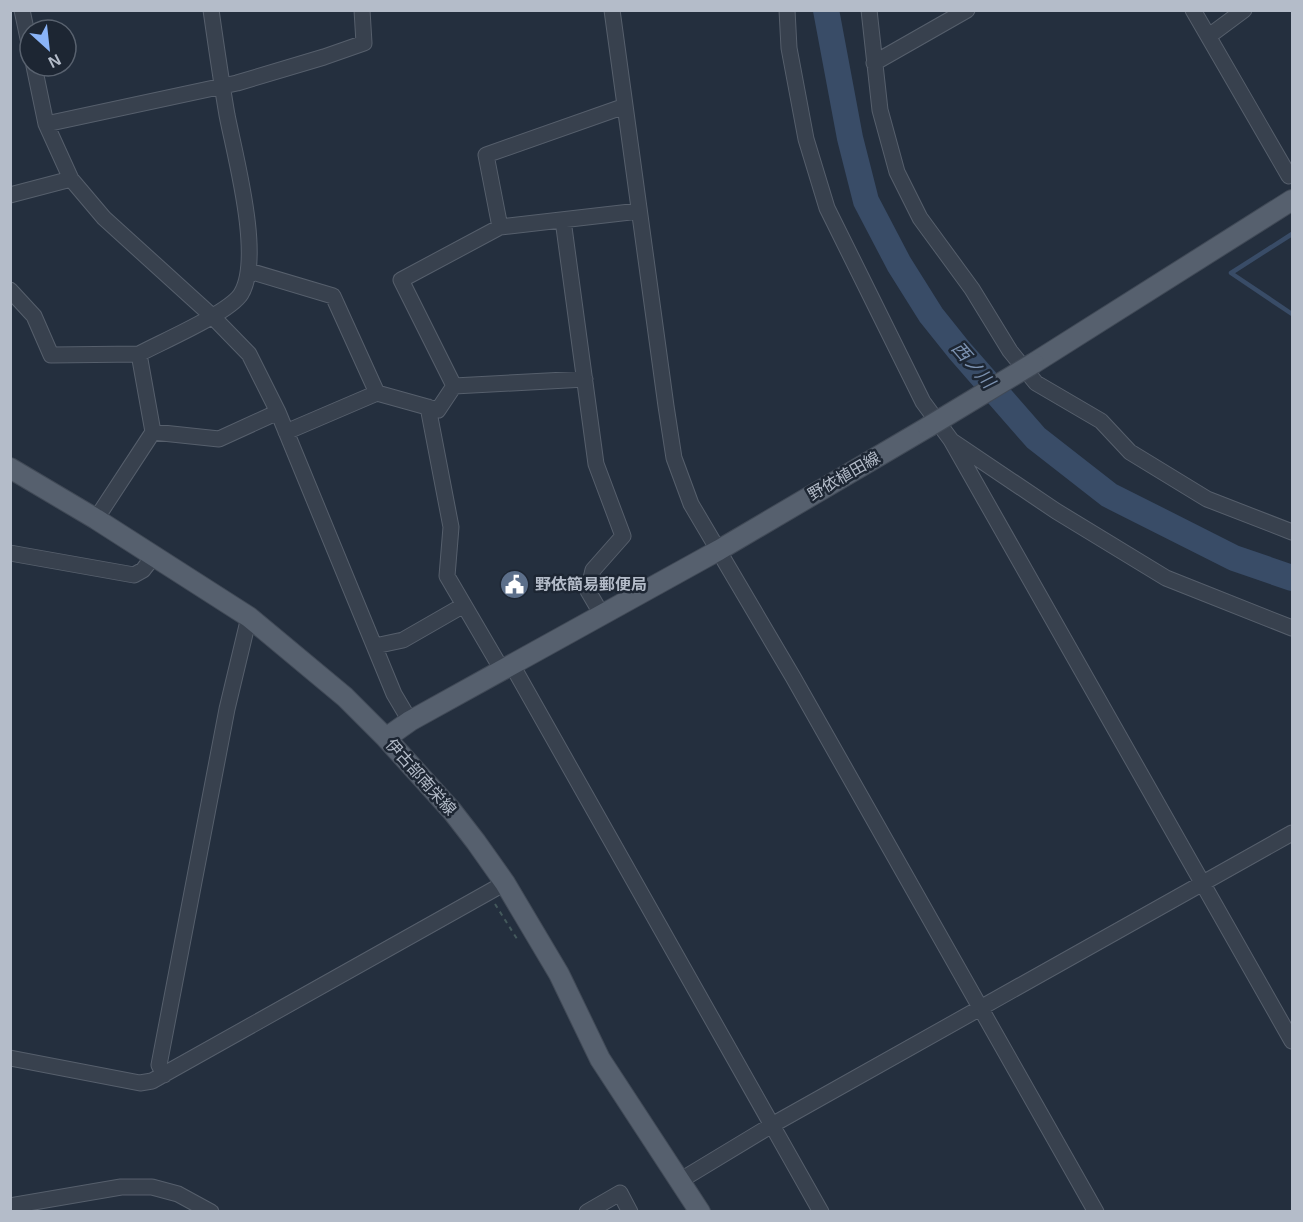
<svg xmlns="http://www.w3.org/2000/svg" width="1303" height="1222" viewBox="0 0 1303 1222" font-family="Helvetica,'Noto Sans JP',sans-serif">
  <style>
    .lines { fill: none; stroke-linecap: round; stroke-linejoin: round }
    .stream { stroke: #394c67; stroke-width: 4.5 }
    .river { stroke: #394c67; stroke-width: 26 }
    .minor-casing { stroke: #565f6c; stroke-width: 17 }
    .major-casing { stroke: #414a57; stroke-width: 22 }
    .path { stroke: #44595c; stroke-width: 2; stroke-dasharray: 4.5 4.5; stroke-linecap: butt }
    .minor { stroke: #38414e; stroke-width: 15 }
    .major { stroke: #56606e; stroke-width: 20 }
    .major-bridge-casing { stroke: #414a57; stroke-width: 22; stroke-linecap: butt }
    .major-bridge { stroke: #56606e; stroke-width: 20 }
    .labels { text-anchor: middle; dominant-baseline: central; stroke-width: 5; stroke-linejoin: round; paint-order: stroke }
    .street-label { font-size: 16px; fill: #b4bcc9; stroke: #1d2633 }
    .poi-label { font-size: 16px; font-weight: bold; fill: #b4bcc9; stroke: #1d2633; text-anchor: start }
    .water-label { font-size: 18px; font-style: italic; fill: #7c92b1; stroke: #1d2633 }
  </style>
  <rect width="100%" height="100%" fill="#242f3e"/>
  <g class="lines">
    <path class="stream" d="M1292 234 1231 273 1292 314"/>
    <path class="river" d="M826 10 850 138 866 201 899 264 931 315 959 350 1036 438 1109 495 1234 558 1292 578"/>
    <defs>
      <path id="minor" d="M22 10 30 48
        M612 10 666 406 674 458 691 504 793 677 1096 1212
        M787 10 789 48 806 139 827 208 923 402 951 440 1292 1041
        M869 10 880 110 897 172 920 218 972 289 1010 351 1036 383 1101 421 1130 452 1207 499 1292 532
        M1193 10 1289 176
        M1209 36 1244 10
        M874 63 967 10
        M34 66 46 124 71 179 104 218 212 316 249 354 278 412 394 694 410 721
        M46 124 237 83 324 57 364 43 362 10
        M10 195 71 179
        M563 220 596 464 623 536 593 570 588 591 602 615
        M500 227 486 155 625 106
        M249 271 333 296 377 393 286 432
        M10 290 34 316 51 355 139 354
        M454 386 585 379
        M377 393 438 410 454 386 401 280 500 227 639 211
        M428 407 451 527 447 576 502 670
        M153 432 219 439 278 412
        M952 441 1056 511 1166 578 1292 628
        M96 519 153 432 139 354C161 342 229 313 241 294 263 258 235 156 227 115 221 80 216 45 211 10
        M10 553 134 575 143 570 153 557
        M375 646 403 640 464 605
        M512 665 821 1212
        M10 1058 140 1083 152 1081 505 883
        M164 1075 159 1065 227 709 249 617
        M681 1180 772 1125 1292 833
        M10 1206 121 1187H152L178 1194 211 1212
        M587 1212 620 1193 630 1212"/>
      <path id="major" d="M1034 363 1292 200
        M10 468 96 519 249 617 345 697 386 738 452 811 476 842 505 883 559 974 600 1059 700 1212
        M386 738 410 721 719 550 928 427"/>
    </defs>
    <use href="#minor" class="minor-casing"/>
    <use href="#major" class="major-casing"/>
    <path class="path" d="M495 904 519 942"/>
    <use href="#minor" class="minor"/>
    <use href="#major" class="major"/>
    <defs>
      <path id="major-bridge" d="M928 427 1034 363"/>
    </defs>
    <use href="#major-bridge" class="major-bridge-casing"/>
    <use href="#major-bridge" class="major-bridge"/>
  </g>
  <defs>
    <symbol id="civic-disc" viewBox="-11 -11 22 22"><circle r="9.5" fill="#5c6f8a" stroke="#1d2633"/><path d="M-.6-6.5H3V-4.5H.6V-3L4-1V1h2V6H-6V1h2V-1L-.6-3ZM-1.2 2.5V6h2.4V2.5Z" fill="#fff"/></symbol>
  </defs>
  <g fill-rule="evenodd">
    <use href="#civic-disc" x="498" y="568" width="33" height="33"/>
  </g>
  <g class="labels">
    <g class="street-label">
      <text transform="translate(844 476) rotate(-30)">野依植田線</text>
      <text transform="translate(421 777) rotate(48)">伊古部南栄線</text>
    </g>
    <g class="poi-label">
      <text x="535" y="584">野依簡易郵便局</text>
    </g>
    <g class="water-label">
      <text transform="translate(973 365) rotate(49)">西ノ川</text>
    </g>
  </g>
  <rect width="1303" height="1222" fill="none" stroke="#b4bcc9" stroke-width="24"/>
  <g transform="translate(48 48) rotate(153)"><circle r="28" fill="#1d2633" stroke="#59626f" stroke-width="1.5"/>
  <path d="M0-4.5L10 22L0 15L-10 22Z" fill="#8ab4f8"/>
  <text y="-9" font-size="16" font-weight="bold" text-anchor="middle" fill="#b4bcc9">N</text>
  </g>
</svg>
